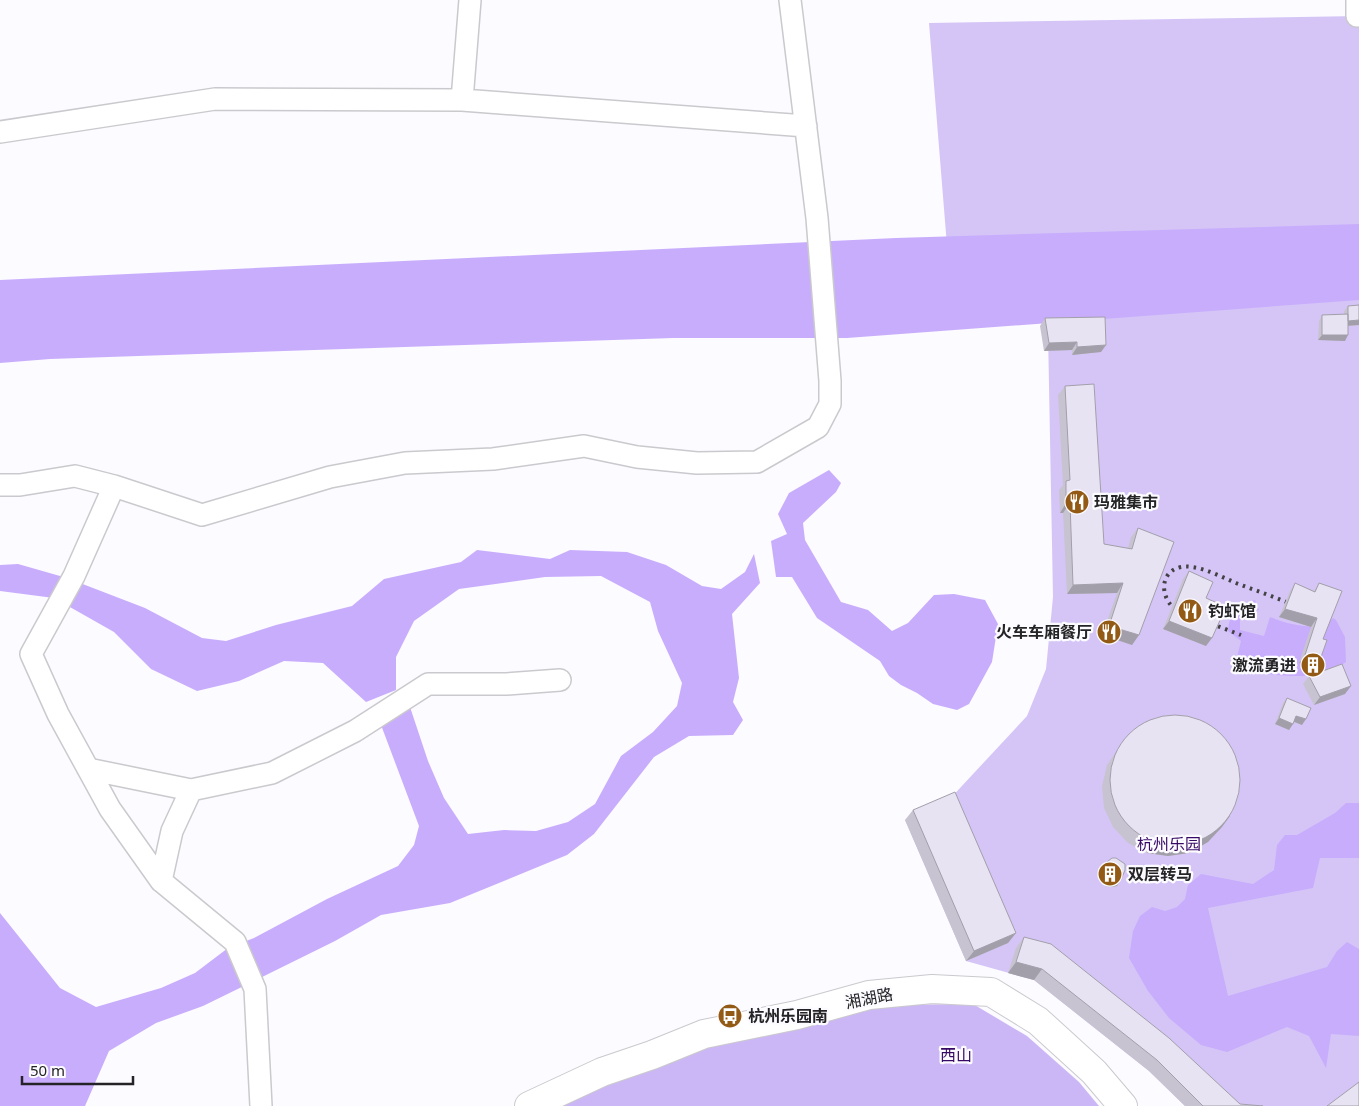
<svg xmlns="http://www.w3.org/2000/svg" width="1359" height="1106" viewBox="0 0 1359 1106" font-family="'Noto Sans','Noto Sans SC',sans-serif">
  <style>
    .green { fill: #d5c5f7 }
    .forest { fill: #ccb7f6 }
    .water { fill: #c8adfc }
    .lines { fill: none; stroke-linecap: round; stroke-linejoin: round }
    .minor-casing { stroke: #cac9cd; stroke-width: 24 }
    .major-casing { stroke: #cac9cd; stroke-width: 30 }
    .minor { stroke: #fff; stroke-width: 21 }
    .major { stroke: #fff; stroke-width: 28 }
    .rail { stroke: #424143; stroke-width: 4; stroke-dasharray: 2.5 5; stroke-linecap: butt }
    .wall { fill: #c8c3d1 }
    .shaded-wall { fill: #a29faa }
    .building { fill: #e8e3f3; stroke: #a29faa }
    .labels { text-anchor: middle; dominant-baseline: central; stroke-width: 4.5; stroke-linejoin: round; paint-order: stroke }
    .poi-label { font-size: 16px; font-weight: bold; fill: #242325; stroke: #fcfbff; text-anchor: start }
    .park-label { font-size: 16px; fill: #370864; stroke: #fcfbff }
    .street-label { font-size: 16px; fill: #242325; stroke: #fcfbff }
  </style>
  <rect width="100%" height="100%" fill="#fcfbff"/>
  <path class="green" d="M1359 16V1106H1185L1149 1071 1034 980 966 961 905 820 947 802 1027 716 1046 669 1053 597 1047 279 950 283 929 23Z"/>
  <path class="forest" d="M973 1004 1027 1036 1079 1082 1099 1106H553L705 1044 875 1005Z"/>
  <path class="water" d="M1359 224V300L847 338H673L50 359 0 363V280L896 238Z
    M829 470 841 483 836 492 803 523 805 540 841 602 868 610 892 631 908 623 934 595 954 594 985 600 998 624 992 662 969 704 957 710 933 704 917 693 901 685 889 676 880 661 817 618 792 577H776L771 541 787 534 778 514 789 493Z
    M477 550 550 559 570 550 627 552 666 565 702 586 721 589 745 572 754 554 760 583 732 614 739 678 733 702 743 720 733 735 689 736 654 757 594 834 567 855 450 903 381 915 335 941 203 1006 156 1023 109 1051 85 1106H0V913L60 988 96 1007 161 988 195 973 228 948 254 938 327 899 398 866 414 845 419 826 378 717 410 707 428 761 444 798 468 834 504 830 536 831 568 822 595 804 621 756 653 732 677 706 682 683 658 631 650 602 601 576 545 577 459 589 414 621 396 657V690L366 702 323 663 284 661 239 681 197 691 151 669 114 632 54 598 0 591V565L18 564 67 578 145 608 202 638 226 641 276 625 352 606 384 579 461 562Z
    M1255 600 1259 610 1243 617 1240 620V630L1264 636 1270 617C1287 624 1318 633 1333 618L1336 620 1345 637 1346 662C1316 685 1269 674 1234 669L1241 641 1228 631C1229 613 1238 603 1255 600Z
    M1346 803H1359V858H1320L1313 888 1208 908 1228 996 1327 967 1337 951 1347 942 1359 949V1036L1331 1034 1326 1068 1309 1036 1287 1027 1227 1052 1201 1045 1169 1018 1148 991 1129 958 1133 931 1140 916 1152 907 1165 911 1177 907 1185 899 1188 885 1201 874 1253 884 1274 870 1277 845 1285 835H1297L1335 813Z"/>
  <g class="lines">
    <defs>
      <path id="minor" d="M1357 16V0
        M462 100 470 0
        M0 132 215 99 462 100 806 126
        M0 485H20L75 476 114 486 202 515 330 477 405 463 493 459 584 446 637 457 697 463 757 462 818 427 830 404V381L817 218 790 0
        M114 486 74 576 31 654 58 714 110 809 161 881 235 942 255 989 261 1106
        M88 769 191 790 272 773 355 731 428 684H506L560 680
        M161 881 172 831 191 790"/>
      <path id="major" d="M529 1106 602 1072 652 1055 704 1034 797 1015 869 995 932 989 991 992 1038 1021 1094 1072 1123 1106"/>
    </defs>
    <use href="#minor" class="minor-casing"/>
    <use href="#major" class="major-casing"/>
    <use href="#minor" class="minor"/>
    <use href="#major" class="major"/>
    <path class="rail" d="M1182 614C1154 599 1160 562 1192 567 1207 569 1222 577 1236 583 1257 591 1278 598 1298 607
      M1204 621 1241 635"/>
  </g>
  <path class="wall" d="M1359 305V325L1348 326 1345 341 1318 340 1319 321 1322 315 1344 314V311L1348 306Z
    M1045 318 1106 345 1101 352 1072 355V350L1044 351 1040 326Z
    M1065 386 1104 544 1128 548 1131 537 1138 528 1139 635 1132 645 1102 635 1117 593 1067 594 1063 513H1060L1059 490 1063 485 1058 395Z
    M1189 571 1206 598V646L1163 629 1183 579Z
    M1295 583 1314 591 1319 583 1323 639 1320 660 1314 668 1299 663 1311 627 1279 617 1290 591Z
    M1309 676 1345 694 1314 705 1303 684Z
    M1287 698 1302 725 1294 722 1289 730 1275 724 1283 703Z
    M1126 737 1230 816 1222 827 1208 842 1189 853 1168 856 1147 853 1128 843 1113 827 1104 808 1102 786 1107 765Z
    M913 810 1016 933 1008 943 966 961 905 820Z
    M1107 862 1117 886 1111 887 1105 886 1099 877V872Z
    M1024 937 1240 1104 1263 1106H1185L1149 1071 1034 980 1008 973 1016 948Z"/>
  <path class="shaded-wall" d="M1359 320V325L1344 326 1348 321Z
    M1322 335H1348L1345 341 1318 340Z
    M1077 342 1072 350 1044 351 1049 343Z
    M1106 345 1101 352 1072 355 1077 347Z
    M1066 503H1070L1063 513H1060Z
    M1123 583 1117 593 1067 594 1073 585Z
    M1285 609 1317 618 1311 627 1279 617Z
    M1169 621 1212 638 1206 646 1163 629Z
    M1109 626 1139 635 1132 645 1102 635Z
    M1305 655 1320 660 1314 668 1299 663Z
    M1351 686 1345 694 1314 705 1320 697Z
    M1296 716 1306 719 1302 725 1292 721Z
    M1279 718 1293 724 1289 730 1275 724Z
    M1230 816 1222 827 1208 842 1189 853 1168 856 1147 853 1154 842Z
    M1108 880H1121L1117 886 1111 887 1105 886Z
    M1016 933 1008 943 966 961 974 951Z
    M1016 962 1042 969 1034 980 1008 973Z"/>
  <path class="building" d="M1359 305V320L1348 321V306Z
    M1348 314V335H1322V315Z
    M1105 317 1106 345 1077 347V342L1049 343 1045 318Z
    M1094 384 1104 544 1132 549 1138 528 1174 542 1139 635 1109 626 1123 583 1073 585 1070 503H1066V481L1070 480 1065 386Z
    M1189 571 1213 582 1206 598 1226 607 1212 638 1169 621Z
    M1295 583 1315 592 1319 583 1342 591 1323 639 1327 640 1320 660 1305 655 1317 618 1285 609Z
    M1342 664 1351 686 1320 697 1309 676Z
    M1287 698 1311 708 1306 719 1296 716 1293 724 1279 718Z
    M1110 780a65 65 0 1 1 130 0a65 65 0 1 1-130 0Z
    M955 792 1016 933 974 951 913 810Z
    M1112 858H1116L1125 864V870L1121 880 1115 881 1108 880 1103 872V867L1107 862Z
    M1024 937 1051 944 1169 1038 1240 1104 1263 1106H1203L1157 1060 1042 969 1016 962Z
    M1359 1082V1106H1327Z"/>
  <defs>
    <symbol id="restaurant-disc" viewBox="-11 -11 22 22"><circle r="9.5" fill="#935a15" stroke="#fcfbff"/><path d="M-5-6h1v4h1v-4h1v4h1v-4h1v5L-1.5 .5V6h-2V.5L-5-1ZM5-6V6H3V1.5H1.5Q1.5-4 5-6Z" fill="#fff"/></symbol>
    <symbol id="building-disc" viewBox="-11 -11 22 22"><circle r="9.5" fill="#935a15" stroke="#fcfbff"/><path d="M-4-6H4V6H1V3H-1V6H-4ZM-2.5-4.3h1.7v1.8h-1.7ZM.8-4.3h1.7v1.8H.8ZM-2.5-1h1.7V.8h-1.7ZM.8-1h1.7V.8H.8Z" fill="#fff"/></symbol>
    <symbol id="bus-disc" viewBox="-11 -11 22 22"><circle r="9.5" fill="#935a15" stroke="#fcfbff"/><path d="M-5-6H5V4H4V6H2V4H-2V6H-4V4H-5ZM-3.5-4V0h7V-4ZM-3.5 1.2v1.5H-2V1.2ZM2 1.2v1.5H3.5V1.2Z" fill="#fff"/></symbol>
  </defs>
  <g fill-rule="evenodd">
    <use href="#restaurant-disc" x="1063" y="488" width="28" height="28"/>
    <use href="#restaurant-disc" x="1176" y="597" width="28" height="28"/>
    <use href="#restaurant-disc" x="1095" y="618" width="28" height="28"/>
    <use href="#building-disc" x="1299" y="651" width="28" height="28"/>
    <use href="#building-disc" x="1096" y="860" width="28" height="28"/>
    <use href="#bus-disc" x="716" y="1002" width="28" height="28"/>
  </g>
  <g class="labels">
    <g class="poi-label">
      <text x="1094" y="502">玛雅集市</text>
      <text x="1208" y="611">钓虾馆</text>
      <text x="1092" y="632" text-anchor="end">火车车厢餐厅</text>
      <text x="1296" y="665" text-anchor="end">激流勇进</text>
      <text x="1128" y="874">双层转马</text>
      <text x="748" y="1016">杭州乐园南</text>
    </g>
    <g class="park-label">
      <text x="1169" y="844">杭州乐园</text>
      <text x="956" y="1055">西山</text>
    </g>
    <g class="street-label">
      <text transform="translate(869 998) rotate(-11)">湘湖路</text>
    </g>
  </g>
  <path d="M22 1076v8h111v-8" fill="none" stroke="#242325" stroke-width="2.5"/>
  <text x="30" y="1076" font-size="15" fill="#242325" stroke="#fcfbff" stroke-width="4" paint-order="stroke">50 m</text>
</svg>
